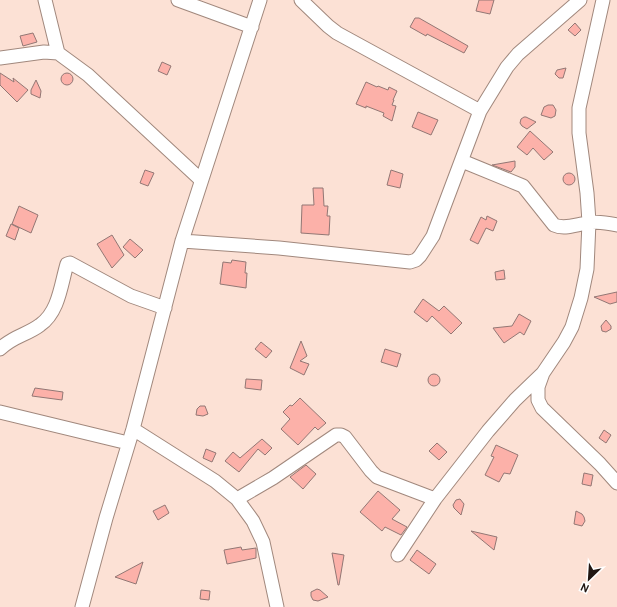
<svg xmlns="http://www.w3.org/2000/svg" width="617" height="607" viewBox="0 0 617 607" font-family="Overpass,sans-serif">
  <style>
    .building { fill: #fcb1a9; stroke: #927774 }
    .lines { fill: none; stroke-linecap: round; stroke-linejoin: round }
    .minor-casing { stroke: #a1887d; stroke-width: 15 }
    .minor { stroke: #fff; stroke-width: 13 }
  </style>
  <rect width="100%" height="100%" fill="#fce1d5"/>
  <path class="building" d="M479 0H494L490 14 476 11Z
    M415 18H419L468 46 464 53 427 34 426 36 410 27Z
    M575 23 581 30 575 36 568 30Z
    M33 33 37 42 23 46 20 36Z
    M162 62 171 66 167 75 158 71Z
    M566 68 563 78H559L555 74 557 70Z
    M61 79a6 6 0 1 1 12 0a6 6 0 1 1-12 0Z
    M0 73 14 82 13 78 28 90 17 102 0 85Z
    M36 80 41 91 40 98 31 94V90Z
    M366 82 377 87 378 86 388 90 389 87 397 91 393 100H394L392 105 396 106 392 121 383 116 384 113 366 106V108L356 104Z
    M548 105H553L556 110 555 116 551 118 541 115 544 107Z
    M418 112 438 120 431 135 412 127Z
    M524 117H526L536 122 527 129 522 126 520 123 521 119Z
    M530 131 553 152 544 160 533 148 527 155 517 147Z
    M515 161V167L511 172 492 165Z
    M145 170 154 173 148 186 140 183Z
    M391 170 403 174 400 188 387 185Z
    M563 179a6 6 0 1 1 12 0a6 6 0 1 1-12 0Z
    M313 188H323L324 206H328L327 216H330L329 235 301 233 302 205H314Z
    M19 206 38 215 31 233 12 224Z
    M487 216 497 221 493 231 486 228 478 244 470 240 481 217 486 220Z
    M11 224 19 228 15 240 6 236Z
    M112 235 124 255 112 268 97 244Z
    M130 239 143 250 135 258 123 247Z
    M232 260 246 262 245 273H247L246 288 220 284 223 262 231 263Z
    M504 270 505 279 496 280 495 272Z
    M617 292V302L610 304 594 297Z
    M423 299 439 311 444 306 462 323 451 334 432 316 427 322 414 312Z
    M519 314 531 321 524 335 520 332 504 343 493 328 512 326Z
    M606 320 611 326V329L606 332 602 331 601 326Z
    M301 341 307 356 300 361 309 364 304 375 290 368Z
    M261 342 272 351 266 358 255 349Z
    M385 349 401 354 397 367 381 362Z
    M428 380a6 6 0 1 1 12 0a6 6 0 1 1-12 0Z
    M246 379 262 380 261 390 245 388Z
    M35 388 63 392 62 400 32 396Z
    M300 398 326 423 318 430 315 427 298 445 281 429 290 419 283 412 290 405 292 406Z
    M200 406H205L208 414 203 416 196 415 197 409Z
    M604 430 611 435 606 443 599 438Z
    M262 439 272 448 265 455 258 449 239 472 225 461 233 452 240 458Z
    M437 443 447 452 439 460 429 451Z
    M496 445 518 455 510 474 504 473 499 482 485 475 494 457 491 456Z
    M206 449 216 453 212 462 203 458Z
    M306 465 316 474 303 489 290 477Z
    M584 473 593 475 591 486 582 484Z
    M378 491 400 510 392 519 407 527 401 535 385 527 382 531 360 512Z
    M460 499 464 504 461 515 454 508 453 505 456 500Z
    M165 505 169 513 158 520 153 511Z
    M576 511 582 514 584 517 585 521 582 526 574 524Z
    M471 531 497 537 494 550Z
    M241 547 242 550 256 548V558L227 564 224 550Z
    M417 550 436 564 429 574 410 560Z
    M332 553 344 555 339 585H338Z
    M143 562 136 584 115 577Z
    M317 589 320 590 328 597 318 601 313 600 311 596V592Z
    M201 590 210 591 209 600 200 599Z"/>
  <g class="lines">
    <defs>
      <path id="minor" d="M178 0 252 27
        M301 0 328 26 337 33 480 111
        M603 0 579 108V133L587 193 589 222 587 269 581 298 572 327 564 342 543 373 538 387V400L542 408 600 464 617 483
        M58 53 88 75 201 180
        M0 58 44 52 58 53 45 0
        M462 161 523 186 554 225C565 230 577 224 588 223 598 221 608 223 617 225
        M182 241 279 248 410 262 416 260 420 256 433 236 480 111 507 67 518 54 580 0
        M0 349C13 336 27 335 40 325 59 312 61 284 67 264L70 263 131 296 165 308
        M0 412 128 443
        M133 429 215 481 237 499 253 521 263 542 277 607
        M237 499 273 478 336 435H341L345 437 371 471 377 477 435 499
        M398 555 435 499 488 431 515 400 542 374
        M82 607 106 518 133 429 182 241 260 0"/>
    </defs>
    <use href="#minor" class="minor-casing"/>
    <use href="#minor" class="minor"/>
  </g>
  <g transform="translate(589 579) rotate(205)" stroke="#ffffff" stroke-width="3" paint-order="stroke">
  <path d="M0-3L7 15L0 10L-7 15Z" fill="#211713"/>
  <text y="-6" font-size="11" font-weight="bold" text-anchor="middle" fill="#211713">N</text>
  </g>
</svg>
